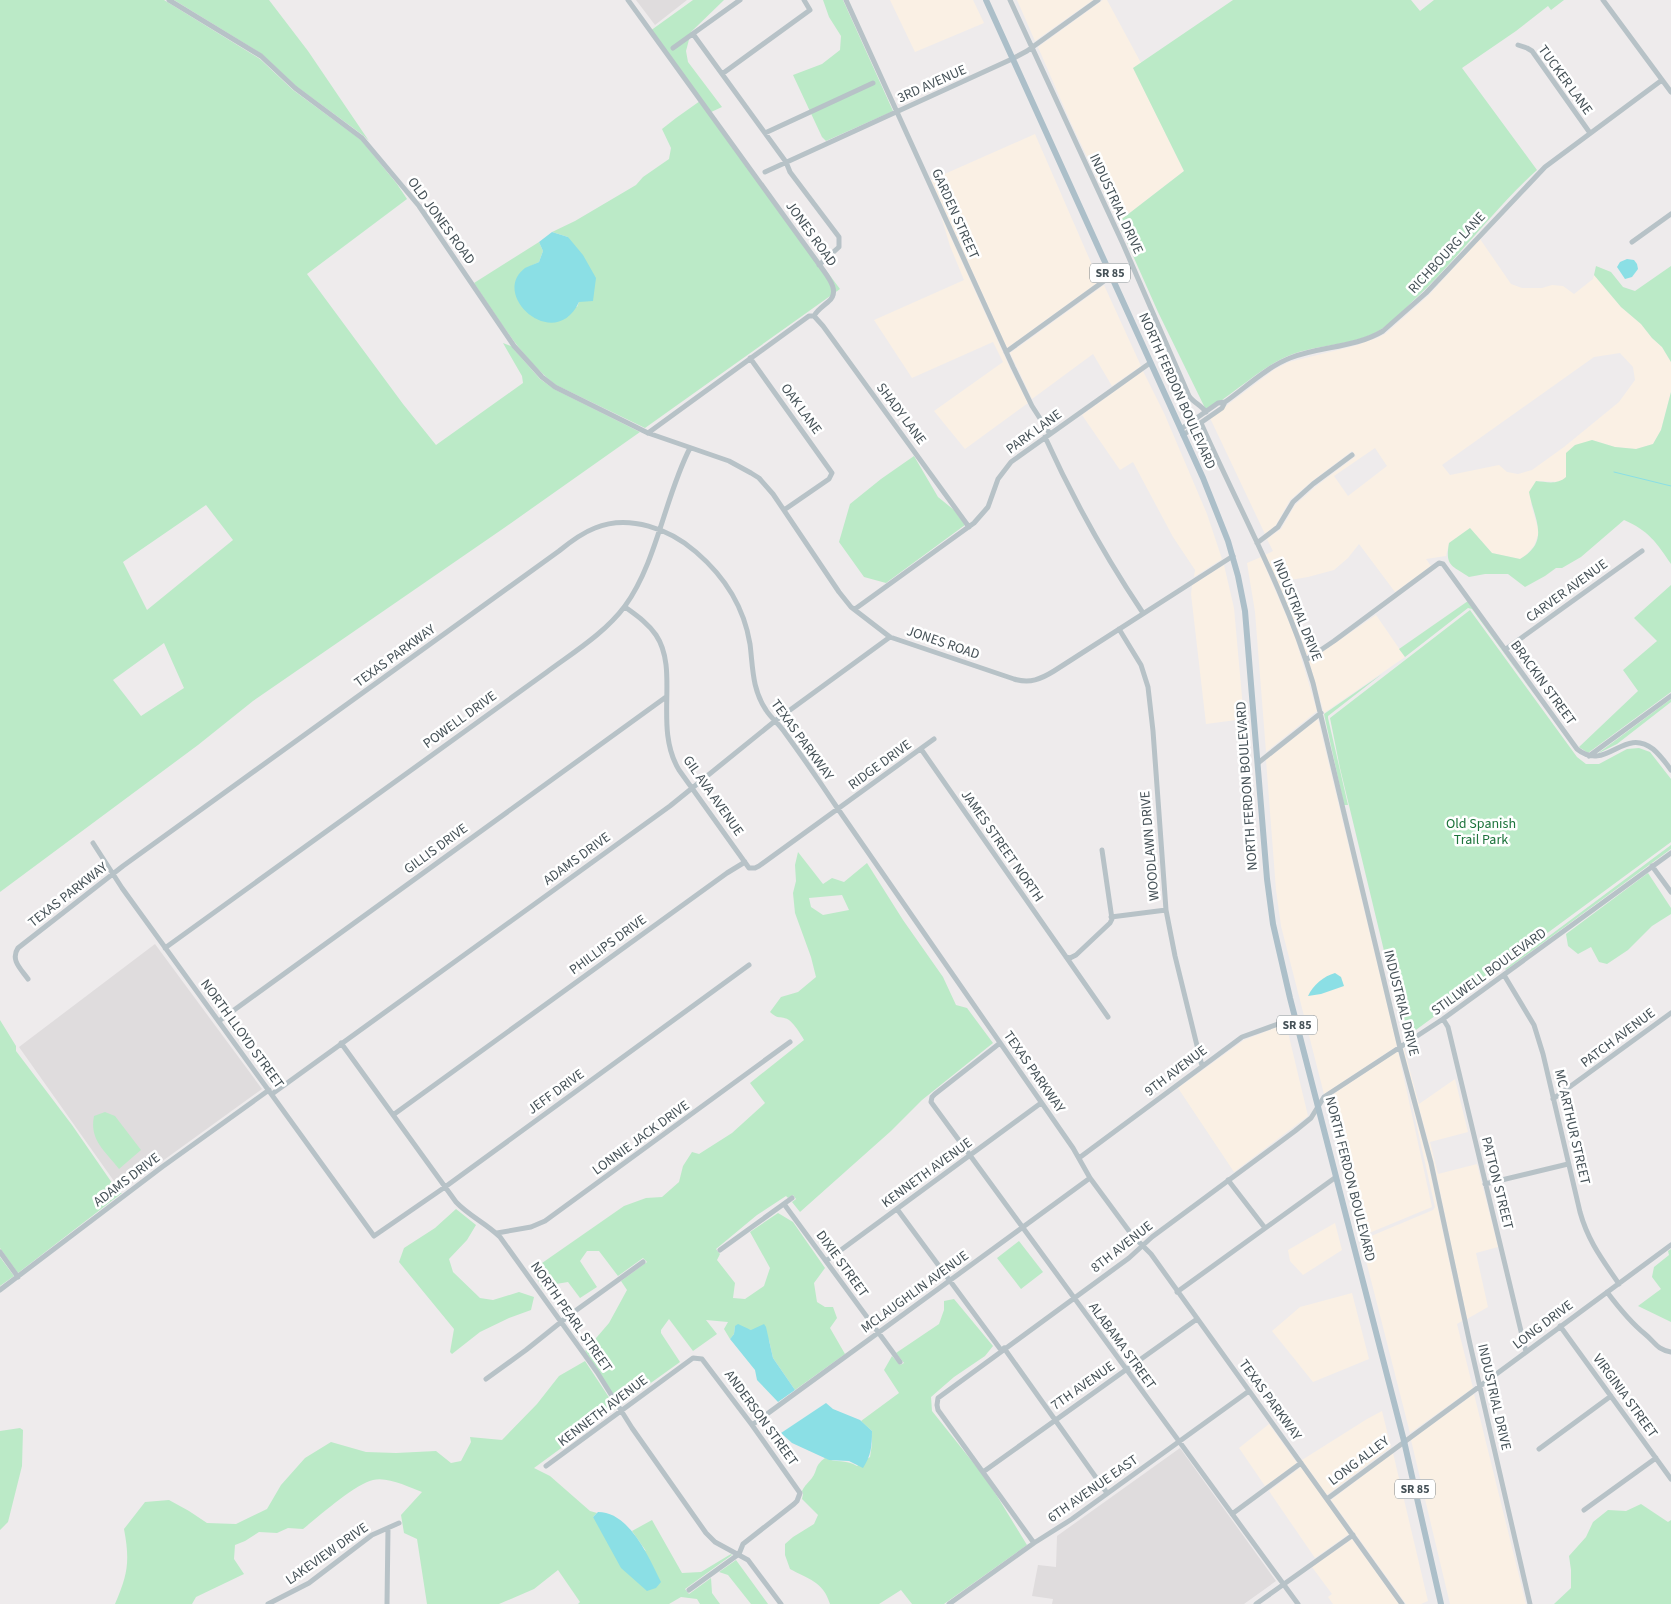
<svg xmlns="http://www.w3.org/2000/svg" width="1671" height="1604" viewBox="0 0 1671 1604" font-family="'Source Sans 3',sans-serif">
  <style>
    .commercial { fill: #faf0e4; fill-rule: evenodd }
    .education { fill: #dfdcdd }
    .green { fill: #bbeac7; fill-rule: evenodd }
    .water { fill: #8bdfe5 }
    .lines { fill: none; stroke-linecap: round; stroke-linejoin: round }
    .stream { stroke: #8bdfe5; stroke-width: 1 }
    .minor { stroke: #b7c2c7; stroke-width: 5 }
    .major { stroke: #acbfc9; stroke-width: 6 }
    .labels { text-anchor: middle; dominant-baseline: central; stroke-width: 5; stroke-linejoin: round; paint-order: stroke }
    .shield { fill: #fff; stroke: #7d8589; stroke-width: 1 }
    .shield-label { font-size: 12px; font-weight: bold; fill: #455157 }
    .street-label { font-size: 14px; fill: #455157; stroke: #fff }
    .park-label { font-size: 14px; fill: #1c733b; stroke: #fff }
  </style>
  <rect width="100%" height="100%" fill="#eeebec"/>
  <path class="commercial" d="M890 0H973L984 23 915 52Z
    M1017 0H1093L1035 41Z
    M1103 0H1107L1141 63 1133 68 1184 171 1118 222 1070 121 1038 47Z
    M1035 134 1096 274 1101 280 1007 348 931 180Z
    M941 216 1010 368 1028 403 965 449 934 411 1003 362 993 342 912 378 874 320 964 280 950 246Z
    M1480 239 1511 284 1522 288H1542L1552 285 1563 286 1574 294 1593 279 1594 275 1621 307 1641 324 1652 338 1662 347 1671 362V392L1661 430 1653 444 1636 449 1615 447 1592 440 1567 467 1566 477 1561 482 1536 481 1531 504 1539 532 1534 546 1526 555 1520 559 1492 553 1470 528 1449 543 1446 556 1426 559 1431 566 1395 592 1359 544 1348 558 1334 570 1308 577 1284 581 1309 648 1315 650 1307 655 1299 633 1265 555 1273 551 1267 539 1281 529 1295 505 1315 487 1356 456 1352 451 1311 482 1290 500 1276 525 1265 534 1210 418 1275 369 1289 362 1354 346 1377 338 1385 334 1429 295ZM1620 353 1633 367 1635 380 1619 402 1564 447 1532 470 1518 474 1507 472 1499 465 1450 475 1442 465 1594 357ZM1375 448 1387 466 1348 496 1334 476Z
    M1104 285 1141 366 1112 386 1093 354 1032 399 1010 353Z
    M1143 371 1164 413 1207 514 1222 559 1194 577 1195 570 1173 537 1133 462 1120 470 1082 415Z
    M1261 557 1294 634 1317 711 1266 752 1255 612 1247 563Z
    M1224 565 1234 608 1244 719 1206 724 1191 594 1192 585Z
    M1376 615 1405 657 1324 713 1309 661Z
    M1318 719 1397 1046 1324 1094 1281 926 1276 890 1266 760Z
    M1286 1024 1308 1116 1234 1172 1178 1088 1244 1040Z
    M1403 1049H1404L1419 1104 1455 1079 1468 1132 1430 1142 1438 1174 1477 1164 1498 1247 1476 1253 1488 1307 1467 1319 1434 1163Z
    M1398 1051 1432 1207 1362 1236 1326 1099Z
    M1410 1096 1428 1163 1462 1321 1457 1324 1473 1388 1410 1433 1360 1237 1364 1239 1433 1210 1435 1207Z
    M1335 1223 1342 1250 1303 1275 1290 1261 1288 1250Z
    M1352 1293 1369 1359 1313 1382 1272 1331 1300 1307Z
    M1474 1394 1526 1604H1450L1411 1440Z
    M1382 1411 1391 1447 1327 1495 1302 1460 1367 1419Z
    M1269 1424 1297 1463 1265 1486 1239 1448Z
    M1393 1453 1428 1601 1421 1604H1406L1331 1500Z
    M1301 1467 1349 1534 1315 1558 1269 1491Z
    M1352 1539 1399 1604H1333L1328 1597 1332 1594 1312 1567Z"/>
  <path class="education" d="M636 0H687L655 25Z
    M155 944 262 1089 121 1191 19 1047Z
    M1180 1448 1276 1581 1244 1604H1052L1053 1599 1032 1596 1038 1565 1056 1567 1057 1536Z"/>
  <path class="green" d="M0 0H164L260 59 293 90 361 140 397 184 407 199 307 274 403 404 436 445 523 383 522 376 503 343 511 346 540 379 554 389 640 432 504 528 253 701 198 745 0 892ZM206 505 233 540 147 610 123 562ZM164 643 184 688 141 716 113 680Z
    M174 0H269L308 51 369 141 364 136 296 86 262 54Z
    M693 0H724L691 32 686 51 688 62 722 107 709 113 840 289 645 428 556 385C521 358 499 319 474 283L539 242 543 251 539 262 525 269 518 276 577 307 579 302 568 237 552 232 575 221 636 185 643 177 669 159 671 148 662 129 676 118 700 101 650 31Z
    M823 0H843L893 111 826 141 822 137 793 75 822 64 840 50 841 36 829 17Z
    M1233 0H1411L1420 11 1434 0H1564L1551 10 1548 6 1516 31 1462 68 1537 170C1493 210 1458 259 1414 300 1404 310 1394 320 1383 328 1355 347 1319 343 1288 356 1261 367 1233 395 1206 410L1158 312 1118 222 1184 171 1133 68Z
    M1596 266 1611 272 1623 287 1635 291 1671 266V362L1662 347 1652 338 1641 324 1621 307 1594 275Z
    M1671 392V564C1657 543 1648 530 1624 520L1581 557 1562 568H1556L1545 576 1525 587 1508 574H1485L1469 577C1451 565 1445 566 1449 543L1470 528 1492 553 1520 559C1551 541 1534 519 1529 492L1536 481C1547 482 1557 485 1566 477V453L1575 445 1592 440 1615 447 1636 449 1653 444 1661 430Z
    M914 456 938 497 954 510 965 525 886 583 864 577 839 542 850 504 881 479Z
    M1671 585V692L1588 753 1579 747 1638 691 1623 670 1657 641 1634 618Z
    M1468 601 1536 697 1472 609 1468 608 1405 657 1399 649Z
    M1470 610 1577 757 1586 764H1599L1627 749 1639 748 1650 752 1671 779V842L1405 1038 1340 768 1330 718Z
    M1382 674 1328 716V718L1348 805H1344L1324 714Z
    M1671 699V702L1617 744 1597 754Z
    M1671 845V849L1506 970 1505 969Z
    M798 852 823 884 832 878 844 882 867 863 903 920 943 977 956 1005 967 1008 993 1043 922 1100 891 1131 800 1212 792 1202 796 1199 793 1195 788 1198 786 1196 757 1215 716 1249 720 1254 717 1260 735 1283 733 1298 745 1299 764 1286 770 1268 750 1232 778 1213 793 1222 825 1268 814 1283 817 1302 825 1307H833L837 1318 830 1328 845 1354 795 1390 773 1358 769 1340 751 1330 735 1326 734 1334 730 1339 724 1329 728 1322 706 1320 717 1334 693 1351 669 1319 661 1330V1333L680 1362 620 1405 585 1351 609 1323 627 1290 621 1281 647 1262 643 1258 618 1276 599 1251H587L580 1261 597 1287 580 1298 568 1282 556 1284 550 1293 543 1289 532 1270 624 1206 646 1198 662 1197 679 1182 683 1166 692 1152 699 1154 732 1133 765 1103 750 1083 804 1040C800 1033 795 1025 789 1020 781 1015 780 1021 770 1012L781 997 798 992 816 977 811 957 795 913 793 893 796 881 795 865ZM842 895 849 910 823 915 811 907 809 898Z
    M1648 873 1671 908V914L1652 926 1628 950 1607 964 1599 962 1591 947 1578 954 1568 946 1566 934Z
    M0 1020 16 1046V1051L72 1125 119 1193H122L18 1273 0 1248Z
    M105 1112 115 1116 141 1150 119 1169C105 1151 89 1140 94 1116Z
    M456 1209 476 1225 467 1240 449 1259 453 1272 480 1298 493 1300 519 1292 534 1297 531 1310 509 1318 480 1332 452 1354 450 1352 454 1329 399 1262 404 1248 435 1228Z
    M1019 1241 1043 1272 1021 1289 997 1258Z
    M1671 1249V1322L1638 1306 1661 1289 1652 1277 1654 1267 1669 1255 1668 1251Z
    M0 1257 14 1276 0 1286Z
    M954 1299 993 1346 985 1356 954 1377 931 1397 932 1411 983 1475 997 1496 1027 1545 944 1604H912L901 1590 879 1604H830C823 1581 808 1579 790 1569L785 1555V1544L793 1537 814 1524 818 1515 802 1499 803 1494 802 1491C805 1485 808 1483 812 1478 818 1470 814 1466 825 1458 836 1463 845 1459 857 1466L870 1457 872 1444V1431L861 1421 899 1393 884 1370 892 1356 900 1365 904 1363 896 1353 939 1324 944 1310V1301Z
    M585 1361 616 1408 534 1468 550 1476 590 1511 597 1513 593 1517 646 1551 632 1531 652 1520 682 1573 701 1572 731 1554 732 1555 685 1589 689 1594 711 1578 712 1593 720 1604H700L697 1599 681 1597 669 1604H578L580 1602 558 1570 534 1589 499 1604H427L417 1539 404 1533 401 1515 422 1492C409 1487 387 1476 373 1480 355 1484 318 1517 303 1529L288 1528 277 1533 259 1532 245 1541 235 1545 234 1559 244 1574 196 1597 192 1604H115C128 1574 130 1561 124 1529L145 1502 169 1500 189 1511 207 1523 236 1524 267 1509 281 1485 305 1458 331 1442 366 1452 396 1453 436 1451 451 1463 461 1461 471 1442 470 1437 502 1440 537 1404 559 1376Z
    M20 1428 23 1430 22 1466 8 1522 0 1530V1431Z
    M1641 1504 1668 1522 1671 1520V1604H1554L1571 1588V1570L1569 1556 1586 1537 1593 1522 1608 1510 1626 1511Z
    M736 1560 768 1604H751L728 1575 719 1572Z"/>
  <path class="water" d="M552 232 568 237 583 255 596 278 593 301 579 302C555 354 489 295 525 268 529 266 535 264 539 262L543 251 539 242Z
    M1627 259 1634 260 1637 264 1638 269 1632 277 1625 279 1617 267 1620 262Z
    M1335 973 1341 977 1344 986 1321 994 1308 996C1313 985 1324 976 1335 973Z
    M738 1324 751 1330 764 1324 766 1327 773 1358 795 1390 778 1402 757 1380 755 1370 730 1339 734 1334 735 1326Z
    M826 1403 833 1409 860 1420 872 1431C872 1446 871 1456 863 1468L849 1461 829 1460 792 1443 781 1433Z
    M598 1512C630 1512 649 1558 661 1582L656 1588 647 1591 621 1568 593 1517Z"/>
  <g class="lines">
    <path class="stream" d="M1614 472 1671 486"/>
    <path class="minor" d="M169 0 261 56 295 88 362 138 419 206 514 346 542 377 555 387 648 433 729 461 751 473 759 478 773 494 839 592 851 607 890 637 1014 679C1030 684 1041 679 1054 671L1233 556
      M628 0 821 267C828 277 841 292 828 302 822 307 817 310 814 316H809L648 433
      M846 0 1013 367 1032 406 1050 434
      M1010 0 1123 244 1189 396C1194 403 1201 405 1206 412
      M1603 0 1671 92
      M693 34 786 162 790 172 839 237V247L819 265
      M1518 45 1527 48 1532 51 1590 133
      M673 48 740 0
      M722 74 810 10 804 0
      M765 133 873 83
      M765 172 1012 59 1027 51 1098 0
      M1632 242 1671 214
      M814 316 823 326 969 527
      M1006 352 1111 276 1132 265
      M750 358 832 473 829 479 784 510
      M1201 423C1239 509 1286 592 1313 683L1400 1048 1431 1163 1470 1344 1530 1604
      M1181 429 1218 403 1225 402C1245 388 1267 367 1290 358 1320 346 1355 348 1383 331L1426 293 1545 167 1662 80
      M1183 435 1222 408 1225 402
      M1045 437C1074 501 1104 555 1143 613
      M1257 543 1278 527 1293 502 1313 484 1352 455
      M625 607C636 615 648 623 656 635 680 671 653 727 679 770L749 868H755L759 866 934 739
      M855 609 974 523 988 507 998 479 1011 462 1150 363
      M1119 629 1141 665 1148 687 1153 731 1166 910 1175 956 1202 1066
      M1506 649 1642 551
      M1306 660 1334 641 1439 563 1443 564 1577 749C1607 773 1623 726 1653 749 1660 755 1666 763 1671 770
      M921 749 1108 1017
      M1589 756 1671 696
      M1258 763 1321 713
      M93 843 122 888 374 1236 445 1187 749 965
      M1652 866 1671 892
      M1111 917 1166 910
      M165 948 547 672C574 652 605 633 625 606 657 562 665 496 690 448
      M1066 957 1070 958 1076 955 1110 923 1112 919 1102 850
      M1504 975 1534 1025 1543 1054 1580 1212C1588 1241 1602 1259 1619 1284
      M28 979C21 969 10 960 18 948L123 866 559 551C570 542 582 533 595 528 629 514 670 529 696 552 724 576 744 607 750 644 753 668 752 689 766 710 771 718 778 723 783 730 802 756 820 782 838 809 916 922 994 1035 1073 1148L1090 1178 1132 1235 1151 1254 1402 1604
      M1443 1019 1448 1027 1526 1352
      M219 1021 666 697
      M341 1043 456 1202C469 1216 486 1223 500 1237L597 1372 632 1428 706 1533 715 1542 748 1560 781 1604
      M1000 1043 935 1094 932 1097 931 1102 1298 1604
      M272 1094 670 806 775 721 890 637
      M1553 1099 1671 1013
      M393 1115 727 873 745 862
      M1079 1158 1242 1037 1295 1018
      M1228 1180 1265 1228
      M1485 1184 1568 1164
      M784 1204 900 1362
      M897 1209 1001 1350
      M497 1233 531 1227 545 1221 790 1042
      M720 1250 792 1198
      M0 1252 18 1277
      M826 1261 1041 1103
      M0 1290 162 1167 269 1090
      M1177 1292 1336 1177
      M1607 1292C1619 1308 1630 1322 1645 1334 1656 1343 1656 1349 1671 1352
      M1560 1326 1671 1479
      M1004 1348 1107 1493
      M486 1379 526 1350 571 1314 643 1262
      M752 1425 1090 1178
      M1539 1449 1611 1396
      M546 1466 693 1358 702 1359 752 1425 800 1493 797 1501 794 1504 743 1544 739 1554 689 1590
      M983 1472 1197 1319
      M1327 1499 1671 1245
      M1584 1510 1656 1458
      M1232 1514 1301 1463
      M1034 1543 938 1410 937 1405 938 1398 1129 1258 1152 1237 1295 1131 1311 1118 1324 1097 1443 1019 1671 853
      M268 1604 309 1583 372 1535 399 1523
      M387 1604 388 1528
      M949 1604 1034 1543 1072 1519 1249 1391
      M1256 1604 1353 1535"/>
    <path class="major" d="M986 0 1203 478 1228 541 1238 576 1245 611 1267 879 1273 924 1290 998 1404 1441 1441 1604"/>
  </g>
  <g class="labels">
    <g class="shield">
      <rect x="1090" y="263.5" width="40" height="19" rx="4"/>
      <rect x="1277" y="1015.5" width="40" height="19" rx="4"/>
      <rect x="1395" y="1479.5" width="40" height="19" rx="4"/>
    </g>
    <g class="shield-label">
      <text x="1110" y="273">SR 85</text>
      <text x="1297" y="1025">SR 85</text>
      <text x="1415" y="1489">SR 85</text>
    </g>
    <g class="street-label">
      <text transform="translate(1565 80) rotate(54)">TUCKER LANE</text>
      <text transform="translate(932 84) rotate(-24)">3RD AVENUE</text>
      <text transform="translate(1116 204) rotate(65)">INDUSTRIAL DRIVE</text>
      <text transform="translate(955 214) rotate(66)">GARDEN STREET</text>
      <text transform="translate(441 221) rotate(54)">OLD JONES ROAD</text>
      <text transform="translate(811 234) rotate(54)">JONES ROAD</text>
      <text transform="translate(1447 253) rotate(-47)">RICHBOURG LANE</text>
      <text transform="translate(1177 391) rotate(66)">NORTH FERDON BOULEVARD</text>
      <text transform="translate(801 409) rotate(54)">OAK LANE</text>
      <text transform="translate(901 414) rotate(53)">SHADY LANE</text>
      <text transform="translate(1034 432) rotate(-36)">PARK LANE</text>
      <text transform="translate(1567 591) rotate(-36)">CARVER AVENUE</text>
      <text transform="translate(1297 610) rotate(68)">INDUSTRIAL DRIVE</text>
      <text transform="translate(943 643) rotate(19)">JONES ROAD</text>
      <text transform="translate(395 656) rotate(-36)">TEXAS PARKWAY</text>
      <text transform="translate(1543 683) rotate(54)">BRACKIN STREET</text>
      <text transform="translate(460 720) rotate(-36)">POWELL DRIVE</text>
      <text transform="translate(802 740) rotate(54)">TEXAS PARKWAY</text>
      <text transform="translate(880 765) rotate(-36)">RIDGE DRIVE</text>
      <text transform="translate(1247 786) rotate(-94)">NORTH FERDON BOULEVARD</text>
      <text transform="translate(713 796) rotate(55)">GIL AVA AVENUE</text>
      <text transform="translate(1002 846) rotate(55)">JAMES STREET NORTH</text>
      <text transform="translate(1150 846) rotate(-95)">WOODLAWN DRIVE</text>
      <text transform="translate(436 849) rotate(-36)">GILLIS DRIVE</text>
      <text transform="translate(577 859) rotate(-36)">ADAMS DRIVE</text>
      <text transform="translate(68 895) rotate(-38)">TEXAS PARKWAY</text>
      <text transform="translate(608 945) rotate(-36)">PHILLIPS DRIVE</text>
      <text transform="translate(1489 972) rotate(-36)">STILLWELL BOULEVARD</text>
      <text transform="translate(1401 1003) rotate(76)">INDUSTRIAL DRIVE</text>
      <text transform="translate(242 1034) rotate(54)">NORTH LLOYD STREET</text>
      <text transform="translate(1618 1038) rotate(-37)">PATCH AVENUE</text>
      <text transform="translate(1176 1071) rotate(-37)">9TH AVENUE</text>
      <text transform="translate(1034 1072) rotate(55)">TEXAS PARKWAY</text>
      <text transform="translate(556 1092) rotate(-36)">JEFF DRIVE</text>
      <text transform="translate(1572 1127) rotate(77)">MC ARTHUR STREET</text>
      <text transform="translate(641 1138) rotate(-36)">LONNIE JACK DRIVE</text>
      <text transform="translate(927 1173) rotate(-36)">KENNETH AVENUE</text>
      <text transform="translate(1350 1179) rotate(76)">NORTH FERDON BOULEVARD</text>
      <text transform="translate(127 1180) rotate(-37)">ADAMS DRIVE</text>
      <text transform="translate(1497 1183) rotate(76)">PATTON STREET</text>
      <text transform="translate(1122 1247) rotate(-38)">8TH AVENUE</text>
      <text transform="translate(842 1264) rotate(54)">DIXIE STREET</text>
      <text transform="translate(915 1292) rotate(-36)">MCLAUGHLIN AVENUE</text>
      <text transform="translate(571 1317) rotate(55)">NORTH PEARL STREET</text>
      <text transform="translate(1543 1325) rotate(-37)">LONG DRIVE</text>
      <text transform="translate(1122 1346) rotate(54)">ALABAMA STREET</text>
      <text transform="translate(1083 1386) rotate(-35)">7TH AVENUE</text>
      <text transform="translate(1625 1396) rotate(54)">VIRGINIA STREET</text>
      <text transform="translate(1494 1397) rotate(77)">INDUSTRIAL DRIVE</text>
      <text transform="translate(1270 1400) rotate(54)">TEXAS PARKWAY</text>
      <text transform="translate(603 1411) rotate(-37)">KENNETH AVENUE</text>
      <text transform="translate(761 1418) rotate(54)">ANDERSON STREET</text>
      <text transform="translate(1359 1461) rotate(-37)">LONG ALLEY</text>
      <text transform="translate(1093 1489) rotate(-35)">6TH AVENUE EAST</text>
      <text transform="translate(327 1554) rotate(-35)">LAKEVIEW DRIVE</text>
    </g>
    <g class="park-label">
      <text x="1481" y="824">Old Spanish<tspan x="1481" dy="16">Trail Park</tspan></text>
    </g>
  </g>
</svg>
